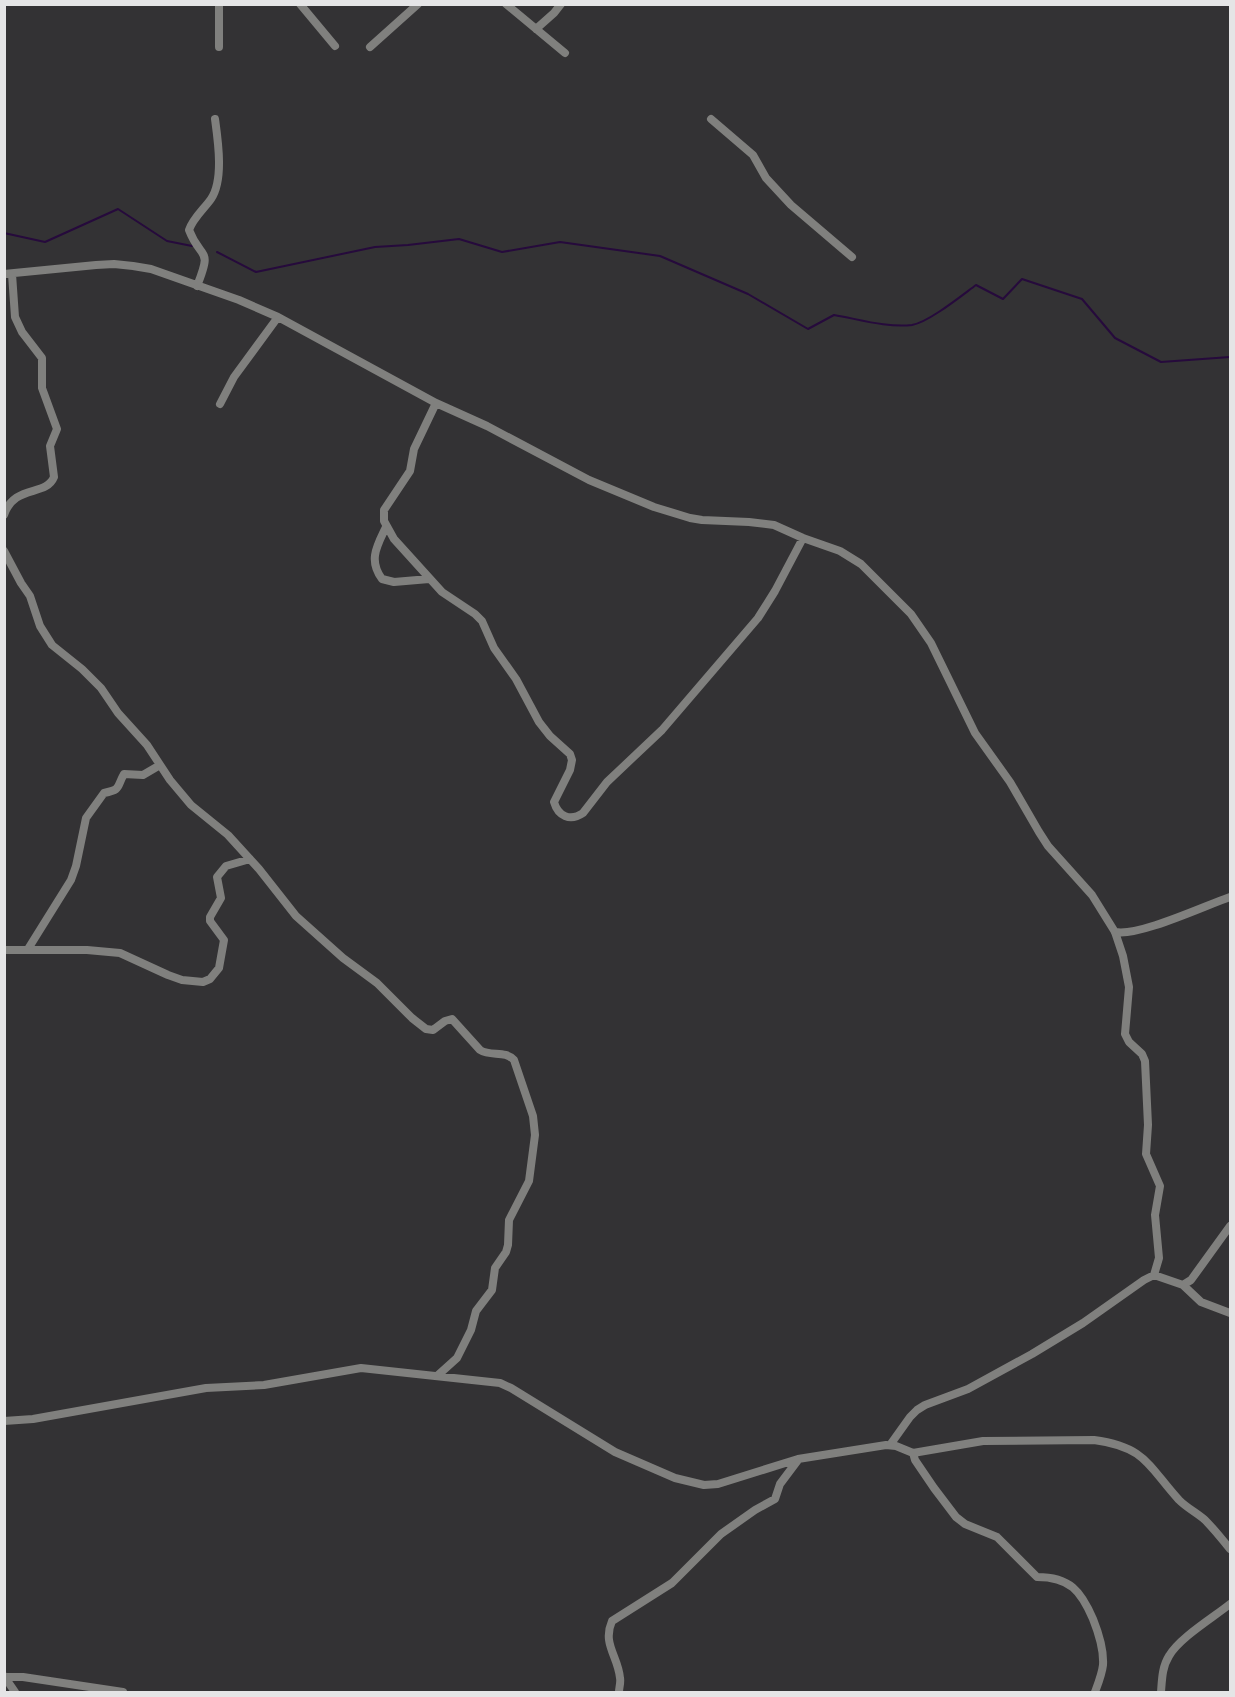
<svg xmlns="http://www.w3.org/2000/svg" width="1235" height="1697" viewBox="0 0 1235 1697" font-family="'Roboto Condensed',sans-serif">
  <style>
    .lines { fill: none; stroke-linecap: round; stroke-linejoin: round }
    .stream { stroke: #260a3c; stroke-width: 2 }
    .minor { stroke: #80807e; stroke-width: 8 }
  </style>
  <rect width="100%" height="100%" fill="#333234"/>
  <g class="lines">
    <path class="stream" d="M4 233 45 242 118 209 167 241 192 246
      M217 252 256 272 375 247 408 245 459 239 502 252 560 242 660 256 748 294 808 329 834 315C858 319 887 328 912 325 929 322 961 296 976 285L1003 299 1022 279 1082 299 1115 338 1161 362 1230 357"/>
    <path class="minor" d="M219 4V47
      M300 4 335 46
      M506 4 565 53
      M536 29 554 13 561 4
      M370 47 418 4
      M711 119 753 155 766 178 791 205 852 257
      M4 274 96 265 114 264 133 266 151 269 239 300 278 317 436 403 487 426 589 480 654 507 690 518 702 520 749 522 774 525 803 538 840 551 861 564 911 614 931 643 975 733 1010 782 1039 832 1048 846 1092 895 1115 932 1123 956 1129 987 1125 1034 1129 1042 1142 1054 1145 1061 1148 1125 1146 1154 1160 1186 1155 1215 1159 1258 1154 1275 1144 1280 1083 1323 1032 1354 968 1389 925 1405 917 1410 910 1417 890 1445
      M197 286C213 246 201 261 189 230 193 218 204 209 211 199 224 180 218 141 215 119
      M436 403 414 449 410 471 384 510V521L394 539 442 592 475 614 482 621 494 648 516 679 539 722 550 736 570 754 572 760 570 770 554 802C558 816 570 822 583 813L607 782 662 730 758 618 775 591 803 538
      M220 404 234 377 278 317
      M4 515C14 484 46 497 54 477L50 446 57 429 42 388V358L22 332 15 317 12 274
      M386 527C377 546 368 560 382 579L394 582 429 579
      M4 551 21 583 30 596 40 626 52 645 82 669 101 688 118 713 147 745 170 780 191 805 228 835 259 869 296 916 343 958 377 983 412 1018 426 1029 433 1030 445 1021 452 1019 480 1050C491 1057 505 1050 514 1060L533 1116 535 1135 529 1181 509 1220 508 1245 506 1252 495 1268 492 1290 476 1311 471 1330 457 1358 437 1376
      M1115 932C1138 937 1204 906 1230 897
      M28 949 71 880 76 866 86 818 104 793C122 789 116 788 124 774L143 775 160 765
      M4 950H87L120 953 168 975 182 980 203 982 210 979 219 968 224 940 210 921V917L221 898 217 877 226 866 250 859
      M1154 1275 1183 1285 1191 1280 1230 1226
      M1183 1285 1201 1302 1230 1313
      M4 1421 33 1419 206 1388 264 1385 361 1368 500 1383 511 1388 615 1452 675 1478 704 1485 718 1484 798 1459 886 1445 896 1446 913 1453 983 1441 1094 1440C1146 1447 1148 1466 1179 1500 1187 1508 1197 1513 1205 1520 1214 1529 1222 1539 1230 1549
      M913 1453 915 1460 934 1488 956 1517 965 1524 997 1537 1037 1577C1070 1577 1081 1591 1093 1619 1099 1634 1104 1649 1103 1665 1102 1674 1098 1684 1095 1692
      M4 1676 15 1692
      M5 1677H23L123 1692
      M619 1692C619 1688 621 1682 620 1678 618 1656 602 1644 612 1621L672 1583 721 1534 755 1510 775 1499 780 1484 798 1460
      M1161 1692C1162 1680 1162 1667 1169 1656 1179 1638 1214 1617 1230 1604"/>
  </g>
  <rect width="1235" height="1697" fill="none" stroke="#e5e5e6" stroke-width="12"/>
</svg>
